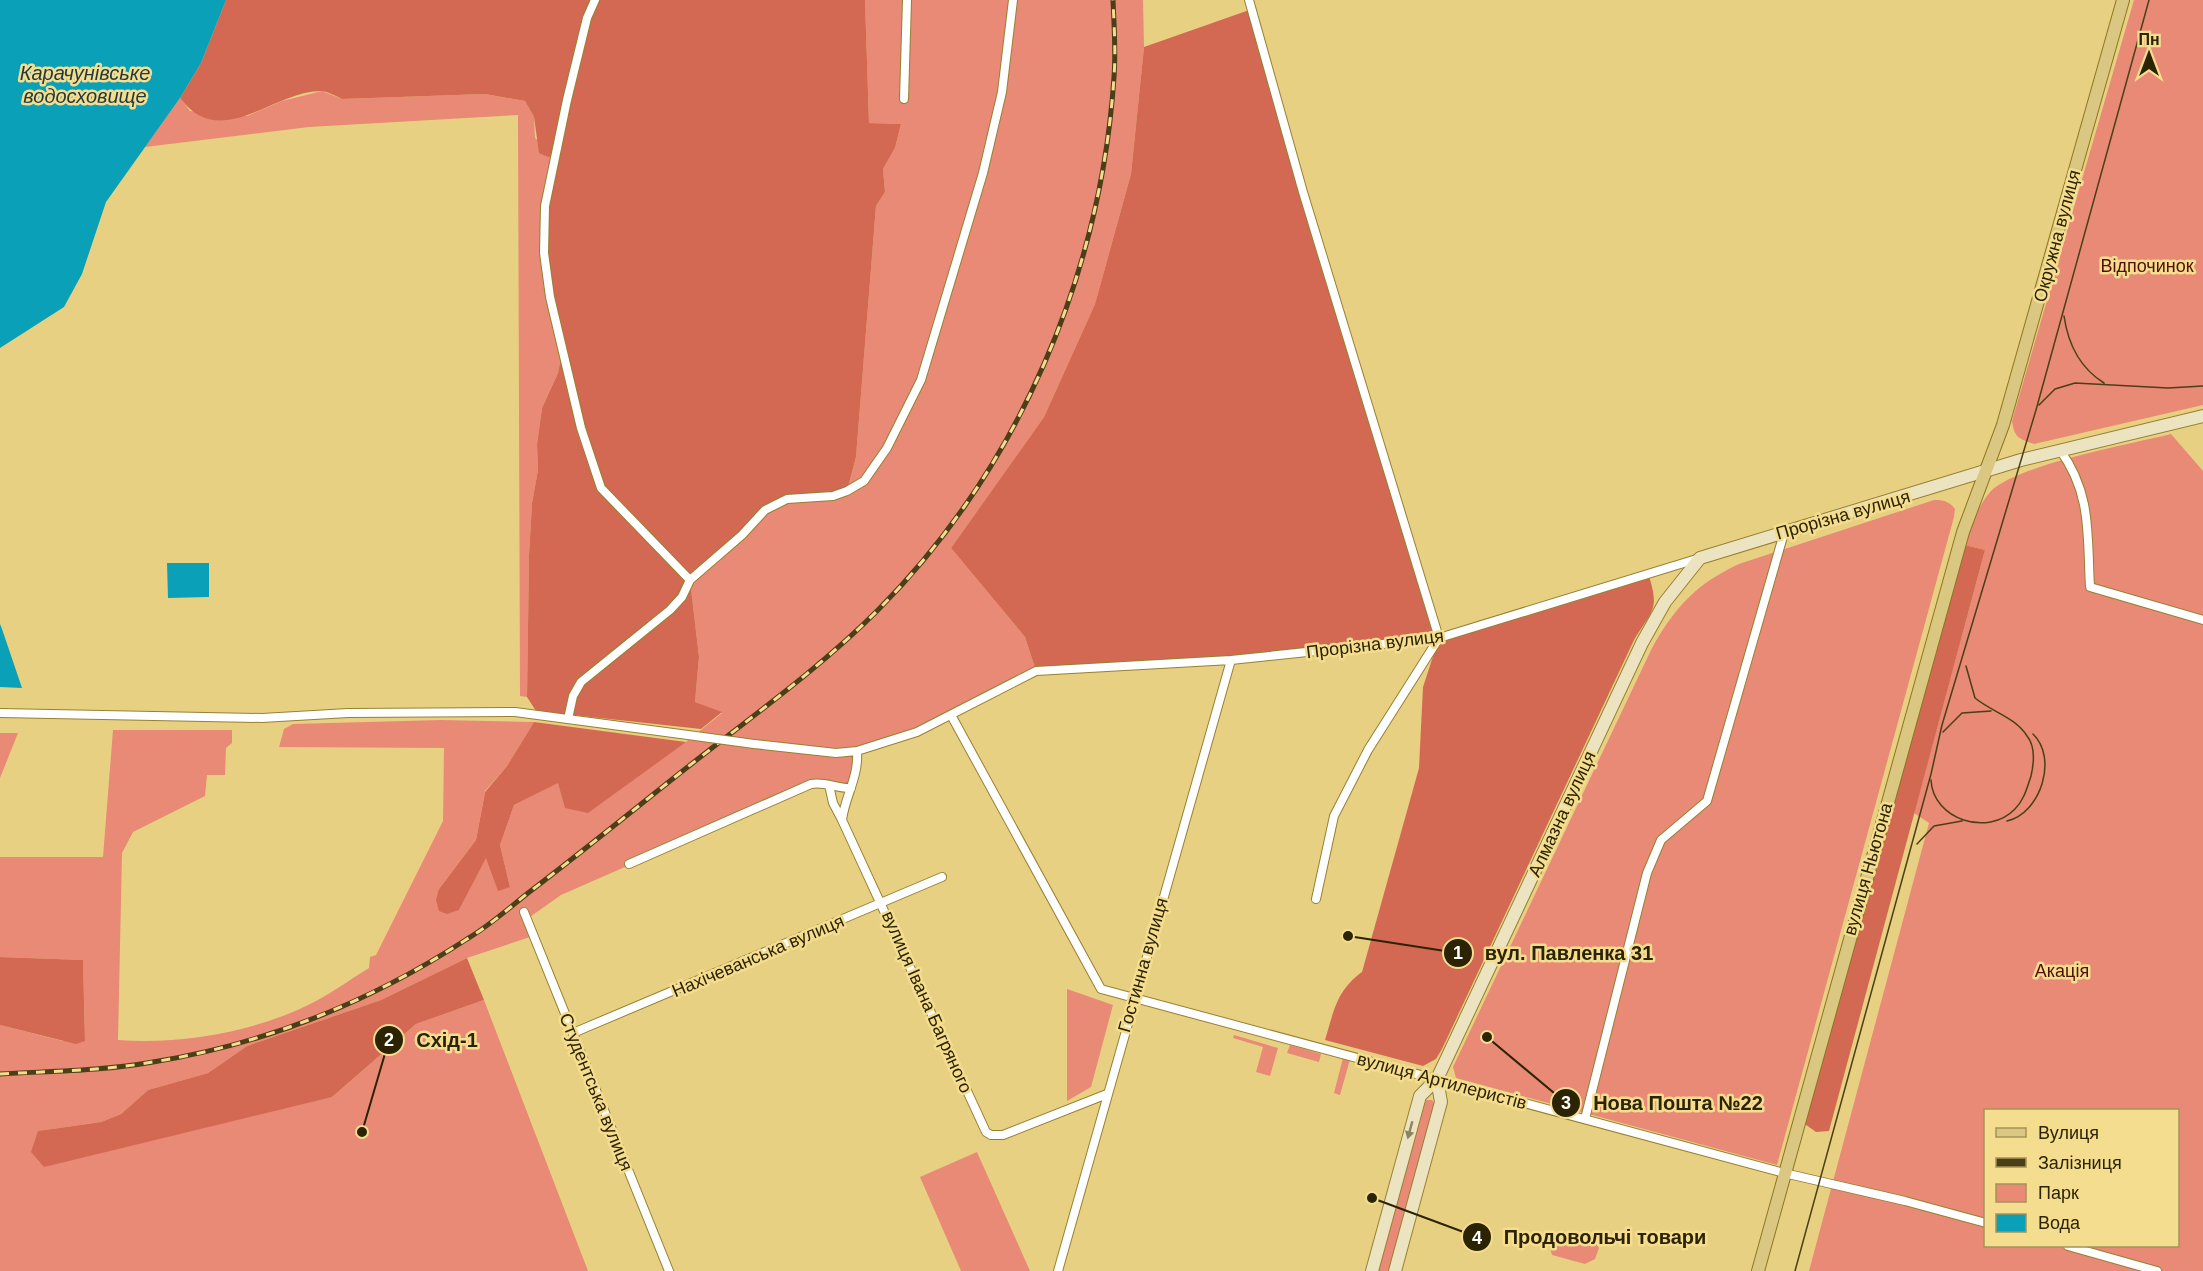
<svg xmlns="http://www.w3.org/2000/svg" width="2203" height="1271" viewBox="0 0 2203 1271" font-family="Arial,sans-serif">
  <style>
    .green { fill: #e88a76; fill-rule: evenodd }
    .forest { fill: #d46953 }
    .water { fill: #0aa0b7 }
    .lines { fill: none; stroke-linecap: round; stroke-linejoin: round }
    .street-casing { stroke: #978031; stroke-width: 10 }
    .secondary-casing { stroke: #978031; stroke-width: 14 }
    .primary-casing { stroke: #8d761f; stroke-width: 14 }
    .street { stroke: #fff; stroke-width: 8 }
    .secondary { stroke: #ece3c0; stroke-width: 12 }
    .primary { stroke: #dac782; stroke-width: 12 }
    .tram { stroke: #4a3f16; stroke-width: 1.5 }
    .rail-casing { stroke: #4a3f16; stroke-width: 5 }
    .rail { stroke: #f5dd8f; stroke-width: 3; stroke-dasharray: 9; stroke-linecap: butt }
    .street-bridge-casing { stroke: #978031; stroke-width: 10; stroke-linecap: butt }
    .street-bridge { stroke: #fff; stroke-width: 8 }
    .oneway { fill: #8c8361 }
    .labels { text-anchor: middle; dominant-baseline: central; stroke-width: 5; stroke-linejoin: round; paint-order: stroke }
    .street-label { font-size: 18px; fill: #2c2302; stroke: #f5dd8f }
    .park-label { font-size: 18px; fill: #530f03; stroke: #f5dd8f }
    .water-label { font-size: 20px; font-style: italic; fill: #1f393f; stroke: #f5dd8f }
    .leader { fill: none; stroke: #2c2302; stroke-width: 2 }
    .callout-dot { fill: #2c2302; stroke: #f5dd8f; stroke-width: 2 }
    .mark-label { font-size: 18px; text-anchor: middle; font-weight: bold; fill: #fff }
    .callout-label { font-size: 20px; text-anchor: middle; font-weight: bold; fill: #2c2302; stroke: #f5dd8f; stroke-width: 5; stroke-linejoin: round; paint-order: stroke }
  </style>
  <rect width="100%" height="100%" fill="#e8d082"/>
  <path class="green" d="M865 0H1143L1144 47 1131 174 1095 304 1044 417 951 548 1025 637 1036 671 951 715 858 751 851 788 819 782 561 895 527 919 533 936 467 958 381 1000 247 1046 208 1073 148 1090 121 1114 101 1122 38 1131 332 1097 416 1024 484 1000 588 1271H0V1025L63 1041 85 1040 83 960 0 957V857H103L113 730H232V743L226 748 225 775H207L205 796 133 832 122 853 118 1040C177 1045 253 1032 306 1006 328 996 349 980 369 968L370 957 376 955 443 821 444 748 279 747 284 729 293 724 441 720 534 722 507 766 485 791 476 840 439 889 459 910 486 857 510 887 500 845 514 805 559 782 686 742 722 713 695 702 699 657 690 580 775 503 847 491 856 457 876 206 885 192 883 169 895 148 901 124 869 123Z
    M2134 0H2203V405L2034 444C2019 439 2014 437 2012 421Z
    M322 91 342 99 485 94 525 101 534 117 535 138 557 156 562 352 558 373 542 408 537 444 538 470 532 503 529 555 527 697 520 696 518 115 309 127 145 147 180 98 190 111 247 116 282 101Z
    M2171 434 2203 471V1271H1809L1929 823 1914 813 1985 550 1965 545C1971 526 1977 507 1991 491 2017 465 2130 444 2171 434ZM1986 1110H2178V1246H1986Z
    M1934 500C1943 500 1949 501 1955 509L1954 517 1777 1165 1456 1078 1453 1067 1652 648C1675 607 1696 584 1739 564Z
    M0 733H18L0 778Z
    M1067 989 1113 1005 1091 1087 1067 1101Z
    M1234 1035 1278 1048 1270 1076 1256 1072 1263 1047 1233 1038Z
    M1290 1045 1321 1054 1319 1062 1287 1053Z
    M1344 1054 1351 1056 1340 1095 1334 1093Z
    M1426 1100H1432L1435 1105 1391 1271H1377Z
    M977 1152 1030 1271H961L920 1177Z
    M1561 1232 1594 1240 1599 1248 1595 1259 1585 1264 1552 1255 1548 1242 1553 1234Z"/>
  <path class="forest" d="M226 0H865L869 123 901 124 895 148 883 169 885 192 876 206 856 457 847 491 775 503 690 580 699 657 695 702 722 712 701 729 536 711 527 697 529 555 532 503 538 470 537 444 542 408 558 373 562 352 550 297 545 206 556 156 548 157 539 153 534 117 525 101 485 94 342 99C336 96 327 91 320 91 272 92 220 152 180 98L201 63Z
    M1255 8 1303 192 1439 638 1648 573C1660 610 1653 609 1634 640L1442 1049 1436 1059 1423 1066 1325 1040C1334 1011 1336 991 1362 972L1419 768 1423 687 1439 638 1231 660 1036 671 1025 637 951 548 1044 417 1095 304 1131 174 1144 47Z
    M1965 545 1985 550 1829 1131 1816 1132 1802 1122Z
    M534 722 686 742 588 813 565 808 558 783 514 805 500 845 510 887 498 891 486 858 459 910 447 914 439 911 436 900 439 889 476 840 485 792 507 766Z
    M0 957 83 960 85 1041 76 1044 0 1025Z
    M467 958 484 1000 416 1024 332 1097 44 1167 31 1152 38 1131 101 1122 121 1114 148 1090 208 1073 247 1046 381 1000Z"/>
  <path class="water" d="M0 0H226L201 63 180 98 106 202 82 274 64 307 0 348Z
    M167 563H209V597L168 598Z
    M0 624 2 629 22 688 0 687Z"/>
  <g class="lines">
    <defs>
      <path id="street" d="M595 0 587 18 567 100 545 206 544 253 550 297 581 428 601 488 690 580
        M1249 0 1303 192 1439 638 1368 750 1334 816 1316 899
        M904 99 907 0
        M2060 450C2092 494 2087 535 2090 587L2203 620
        M0 713 262 718 348 713 515 712 688 735
        M951 715 1101 989 1784 1173 1905 1201 1986 1223
        M568 719 573 696 581 682 670 610 682 597 690 580 742 535 765 510 787 499 833 496 847 491 864 481 887 448 921 380 983 173 1002 92 1013 0
        M754 744 836 753 857 751 917 732 1036 671 1231 660 1439 638 1700 558
        M857 751C859 777 845 796 842 820L986 1132 991 1135H1003L1107 1094
        M829 785 833 803 842 820
        M629 864 811 784C825 781 837 789 851 788
        M524 912 669 1271
        M573 1033 942 877
        M1585 1119 1647 873 1661 840 1707 801 1784 533
        M2068 1246 2157 1271
        M1058 1271 1231 660"/>
      <path id="secondary" d="M1372 1271 1420 1096 1437 1079 1642 643 1665 602 1700 558 2021 460 2203 416
        M1395 1271 1441 1102 1437 1079"/>
      <path id="primary" d="M1758 1271 1963 532 2003 425 2123 0"/>
    </defs>
    <use href="#street" class="street-casing"/>
    <use href="#secondary" class="secondary-casing"/>
    <use href="#primary" class="primary-casing"/>
    <use href="#street" class="street"/>
    <use href="#secondary" class="secondary"/>
    <use href="#primary" class="primary"/>
    <path class="tram" d="M2064 316C2068 344 2080 368 2104 383
      M2039 405 2055 389 2075 383 2168 388 2203 386
      M1943 732 1962 713 1991 711
      M1931 780C1933 820 1988 837 2015 809 2024 800 2027 788 2031 776 2034 763 2036 747 2027 736 2015 717 1992 712 1975 698L1966 666
      M2007 821C2041 813 2058 758 2033 734
      M1917 844 1934 826 1962 821
      M1795 1271 1931 774 1942 725 2036 410 2149 0"/>
    <defs>
      <path id="rail" d="M0 1074C51 1071 102 1071 153 1062 265 1044 372 1001 467 939 489 926 508 909 528 893 578 855 626 816 675 777 744 722 816 672 878 610 1019 468 1101 274 1114 77 1116 51 1114 25 1113 0"/>
    </defs>
    <use href="#rail" class="rail-casing"/>
    <use href="#rail" class="rail"/>
    <defs>
      <path id="street-bridge" d="M688 735 754 744"/>
    </defs>
    <use href="#street-bridge" class="street-bridge-casing"/>
    <use href="#street-bridge" class="street-bridge"/>
  </g>
  <defs><path id="oneway-solid" d="M-6-.8H1V-3.2L6.5 0L1 3.2V.8H-6Z" transform="scale(1.5)"/></defs>
  <use class="oneway" href="#oneway-solid" transform="translate(1410 1130) rotate(105)"/>
  <g class="labels">
    <g class="street-label">
      <text transform="translate(2057 236) rotate(-75)">Окружна вулиця</text>
      <text transform="translate(1843 515) rotate(-16)">Прорізна вулиця</text>
      <text transform="translate(1375 644) rotate(-7)">Прорізна вулиця</text>
      <text transform="translate(1562 814) rotate(-65)">Алмазна вулиця</text>
      <text transform="translate(1868 869) rotate(-74)">вулиця Ньютона</text>
      <text transform="translate(758 956) rotate(-23)">Нахічеванська вулиця</text>
      <text transform="translate(1143 965) rotate(-74)">Гостинна вулиця</text>
      <text transform="translate(927 1002) rotate(66)">вулиця Івана Багряного</text>
      <text transform="translate(1442 1081) rotate(15)">вулиця Артилеристів</text>
      <text transform="translate(596 1092) rotate(68)">Студентська вулиця</text>
    </g>
    <g class="park-label">
      <text x="2147" y="266">Відпочинок</text>
      <text x="2062" y="971">Акація</text>
    </g>
    <g class="water-label">
      <text x="85" y="73">Карачунівське<tspan x="85" dy="23">водосховище</tspan></text>
    </g>
  </g>
  <path class="leader" d="M1348 936L1458 953M362 1132L389 1040M1487 1037L1566 1103M1372 1198L1477 1237"/>
  <g class="callout-dot">
    <circle cx="1348" cy="936" r="6"/>
    <circle cx="362" cy="1132" r="6"/>
    <circle cx="1487" cy="1037" r="6"/>
    <circle cx="1372" cy="1198" r="6"/>
    <circle cx="1458" cy="953" r="15"/>
    <circle cx="389" cy="1040" r="15"/>
    <circle cx="1566" cy="1103" r="15"/>
    <circle cx="1477" cy="1237" r="15"/>
  </g>
  <g class="mark-label">
    <text x="1458" y="959">1</text>
    <text x="389" y="1046">2</text>
    <text x="1566" y="1109">3</text>
    <text x="1477" y="1244">4</text>
  </g>
  <g class="callout-label">
    <text x="1569" y="960">вул. Павленка 31</text>
    <text x="447" y="1047">Схід-1</text>
    <text x="1678" y="1110">Нова Пошта №22</text>
    <text x="1605" y="1244">Продовольчі товари</text>
  </g>
  <rect x="1984" y="1109" width="195" height="138" fill="#f5dd8f" stroke="#a59357" stroke-width="1.5"/>
  <rect x="1996" y="1128" width="30" height="9" fill="#dac782" stroke="#a59357" stroke-width="1.5"/>
  <text x="2038" y="1139" font-size="18" fill="#2c2302">Вулиця</text>
  <rect x="1996" y="1158" width="30" height="9" fill="#4a3f16" stroke="#a59357" stroke-width="1.5"/>
  <text x="2038" y="1169" font-size="18" fill="#2c2302">Залізниця</text>
  <rect x="1996" y="1184" width="30" height="18" fill="#e88a76" stroke="#a59357" stroke-width="1.5"/>
  <text x="2038" y="1199" font-size="18" fill="#2c2302">Парк</text>
  <rect x="1996" y="1214" width="30" height="18" fill="#0aa0b7" stroke="#a59357" stroke-width="1.5"/>
  <text x="2038" y="1229" font-size="18" fill="#2c2302">Вода</text>
  <g transform="translate(2149 54)" stroke="#f5dd8f" stroke-width="4.5" paint-order="stroke">
  <path d="M0-4.5L10 22L0 15L-10 22Z" fill="#2c2302"/>
  <text y="-9" font-size="16" font-weight="bold" text-anchor="middle" fill="#2c2302">Пн</text>
  </g>
</svg>
